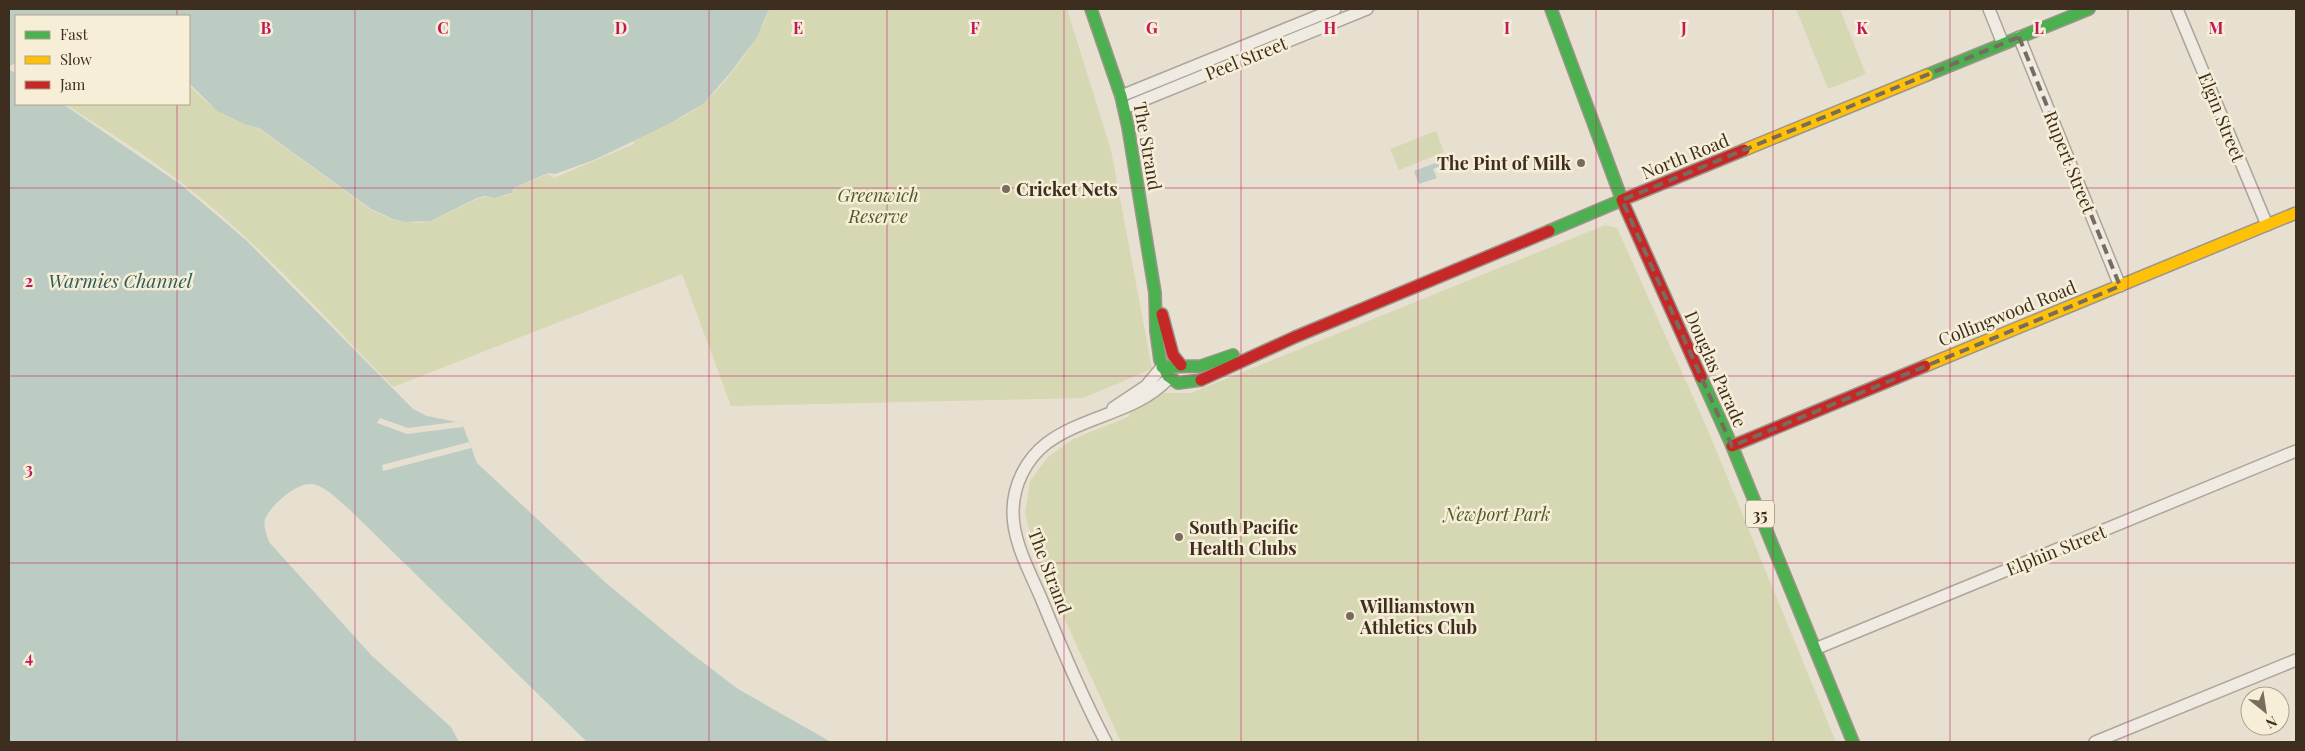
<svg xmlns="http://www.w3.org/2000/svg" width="2305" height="751" viewBox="0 0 2305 751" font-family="'Playfair Display',serif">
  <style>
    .green { fill: #d6d7b3 }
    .water { fill: #bcccc2 }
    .pier { fill: #e7e0d1 }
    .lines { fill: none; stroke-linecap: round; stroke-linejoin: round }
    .street-casing { stroke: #ada599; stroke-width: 14 }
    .fast-casing { stroke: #9c958a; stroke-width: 14 }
    .slow-casing { stroke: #9c958a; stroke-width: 14 }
    .jam-casing { stroke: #9c958a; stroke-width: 14 }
    .street { stroke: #efebe3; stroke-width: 11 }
    .fast { stroke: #4caf50; stroke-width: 11 }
    .slow { stroke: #ffc107; stroke-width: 11 }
    .jam { stroke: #c62828; stroke-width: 11 }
    .marked { fill: none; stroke: #786c5e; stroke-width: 4; stroke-dasharray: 10 6; stroke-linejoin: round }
    .grid { fill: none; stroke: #c2185b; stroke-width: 1; stroke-opacity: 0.55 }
    .poi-dot { fill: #786c5e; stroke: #f7eed8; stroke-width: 2 }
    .labels { text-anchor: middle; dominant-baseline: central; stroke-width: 5; stroke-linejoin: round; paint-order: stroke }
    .shield { fill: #f7eed8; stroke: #756857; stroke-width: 1 }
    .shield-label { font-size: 16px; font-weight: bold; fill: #3d2e20 }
    .street-label { font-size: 18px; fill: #3d2e20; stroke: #f7eed8 }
    .poi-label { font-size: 18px; font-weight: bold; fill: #3d2e20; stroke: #f7eed8; text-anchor: start }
    .park-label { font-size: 18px; font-style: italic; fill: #4d5a26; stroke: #f7eed8 }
    .water-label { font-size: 19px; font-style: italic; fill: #2f5d5a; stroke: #f7eed8 }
    .grid-label { font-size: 16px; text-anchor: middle; font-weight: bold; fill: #c2185b; stroke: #f7eed8; stroke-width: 5; stroke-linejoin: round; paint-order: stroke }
  </style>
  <rect width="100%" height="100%" fill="#e7e0d1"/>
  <path class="green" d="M769 9H1067L1111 150 1152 369 1083 398 731 406 682 274 393 387C325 318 259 242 182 183 144 154 104 129 65 104H189V85C211 108 227 120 258 128L371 210 394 220 418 223 432 221 477 199 485 197 494 198 512 194 515 188 548 174 554 178 634 144V141C656 130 681 120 701 105 723 89 762 35 769 9Z
    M1796 9H1840L1866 74 1828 89Z
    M1436 131 1444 152 1399 170 1390 149Z
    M1605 225 1617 228 1707 428 1836 742H1121L1038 561 1025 514 1030 481 1048 457 1073 439 1128 417 1131 411 1164 393H1191Z"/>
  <path class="water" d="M9 9H769L757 37 731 72 703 104 669 124 594 160 555 174 548 173 514 188 512 193 494 198 485 196 477 198 431 221 405 222 393 219 371 209 259 128 244 124 217 111 189 83V16H16V63L9 66Z
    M9 69 16 74V104H63L180 184 246 240 413 409 427 416 462 423 477 463 606 583 688 651 738 689 831 742H587L350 510C339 501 325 485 311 484 297 482 270 506 265 519 263 526 267 535 269 542L372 656 451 727 459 742H9Z
    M1438 162 1440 166 1433 169 1437 178 1419 184 1414 171Z"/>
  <path class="pier" d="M380 418 408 428 455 422 462 423 463 427 407 434 377 423Z
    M469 442 471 448 383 471 382 465Z"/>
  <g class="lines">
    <defs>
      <path id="street" d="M1989 9 2003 44
        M2177 9 2267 225
        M2019 37 2120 286
        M1121 96 1335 9
        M1124 108 1367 9
        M1113 408 1146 386 1162 367
        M1815 649 2296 451
        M1106 742C1081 695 1061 647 1041 598 1029 570 1013 542 1013 512 1013 485 1026 459 1047 443 1085 415 1137 413 1169 378
        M2095 742 2296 660"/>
      <path id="fast" d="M1091 9 1121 96 1128 127 1155 293 1156 331 1160 360 1168 376 1178 383 1201 380
        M1927 75 2089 9
        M1549 231 1622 200 1551 9
        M1162 367 1201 366 1233 355
        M1701 377 1732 446 1853 742"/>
      <path id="slow" d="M1744 150 1927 75
        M1925 366 2296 213"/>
      <path id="jam" d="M1162 314 1173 355 1181 365
        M1701 377 1622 200 1744 150
        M1201 380 1295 337 1549 231
        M1732 446 1925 366"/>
    </defs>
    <use href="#street" class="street-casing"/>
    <use href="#fast" class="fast-casing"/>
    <use href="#slow" class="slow-casing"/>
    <use href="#jam" class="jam-casing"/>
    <use href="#street" class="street"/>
    <use href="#fast" class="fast"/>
    <use href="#slow" class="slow"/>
    <use href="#jam" class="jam"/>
  </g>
  <path class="marked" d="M2019 37 2120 286 1732 446 1622 200Z"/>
  <path class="grid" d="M177 9V16M355 9V742M532 9V742M709 9V742M887 9V742M1064 9V742M1241 9V742M1418 9V742M1596 9V742M1773 9V742M1950 9V742M2128 9V742M177 104V742M9 188H2296M9 376H2296M9 563H2296"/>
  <g class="poi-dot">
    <circle cx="1581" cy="163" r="5"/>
    <circle cx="1006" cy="189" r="5"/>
    <circle cx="1179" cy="537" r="5"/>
    <circle cx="1350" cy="616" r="5"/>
  </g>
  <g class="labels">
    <rect class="shield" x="1746" y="500.5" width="28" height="27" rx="4"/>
    <g class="shield-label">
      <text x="1760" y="514">35</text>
    </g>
    <g class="street-label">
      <text transform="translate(1246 58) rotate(-22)">Peel Street</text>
      <text transform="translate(2222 117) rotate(68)">Elgin Street</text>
      <text transform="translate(1148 146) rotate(80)">The Strand</text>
      <text transform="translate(1685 156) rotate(-22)">North Road</text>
      <text transform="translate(2070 162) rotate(68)">Rupert Street</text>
      <text transform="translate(2007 313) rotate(-22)">Collingwood Road</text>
      <text transform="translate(1716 369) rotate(66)">Douglas Parade</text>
      <text transform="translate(2056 550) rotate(-22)">Elphin Street</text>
      <text transform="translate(1050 571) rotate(69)">The Strand</text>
    </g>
    <g class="poi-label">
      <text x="1571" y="163" text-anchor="end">The Pint of Milk</text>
      <text x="1016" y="189">Cricket Nets</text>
      <text x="1189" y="527">South Pacific<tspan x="1189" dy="21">Health Clubs</tspan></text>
      <text x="1360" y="606">Williamstown<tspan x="1360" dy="21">Athletics Club</tspan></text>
    </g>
    <g class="park-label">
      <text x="878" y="195">Greenwich<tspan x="878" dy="21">Reserve</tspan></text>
      <text x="1497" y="514">Newport Park</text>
    </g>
    <g class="water-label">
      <text x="120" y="280">Warmies Channel</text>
    </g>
  </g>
  <g class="grid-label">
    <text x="266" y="34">B</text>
    <text x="443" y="34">C</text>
    <text x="621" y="34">D</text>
    <text x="798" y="34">E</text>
    <text x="975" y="34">F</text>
    <text x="1152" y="34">G</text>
    <text x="1330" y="34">H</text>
    <text x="1507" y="34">I</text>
    <text x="1684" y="34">J</text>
    <text x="1862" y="34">K</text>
    <text x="2039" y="34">L</text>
    <text x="2216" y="34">M</text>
    <text x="29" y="287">2</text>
    <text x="29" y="475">3</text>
    <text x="29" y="663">4</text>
  </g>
  <rect width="2305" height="751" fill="none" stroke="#3d2e20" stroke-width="20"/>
  <rect x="15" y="15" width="175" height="90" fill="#f7eed8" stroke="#ada18e"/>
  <rect x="25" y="31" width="25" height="8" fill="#4caf50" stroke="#ada18e"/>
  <text x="60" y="40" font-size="15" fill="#3d2e20">Fast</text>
  <rect x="25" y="56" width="25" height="8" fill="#ffc107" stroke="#ada18e"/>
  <text x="60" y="65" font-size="15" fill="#3d2e20">Slow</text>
  <rect x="25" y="81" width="25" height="8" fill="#c62828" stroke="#ada18e"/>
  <text x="60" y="90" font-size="15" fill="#3d2e20">Jam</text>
  <g transform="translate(2265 711) rotate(150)"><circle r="24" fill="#f7eed8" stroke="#ada18e"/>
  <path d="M0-4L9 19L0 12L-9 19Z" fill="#786c5e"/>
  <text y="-8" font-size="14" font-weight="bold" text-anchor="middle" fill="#3d2e20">N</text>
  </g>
</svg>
